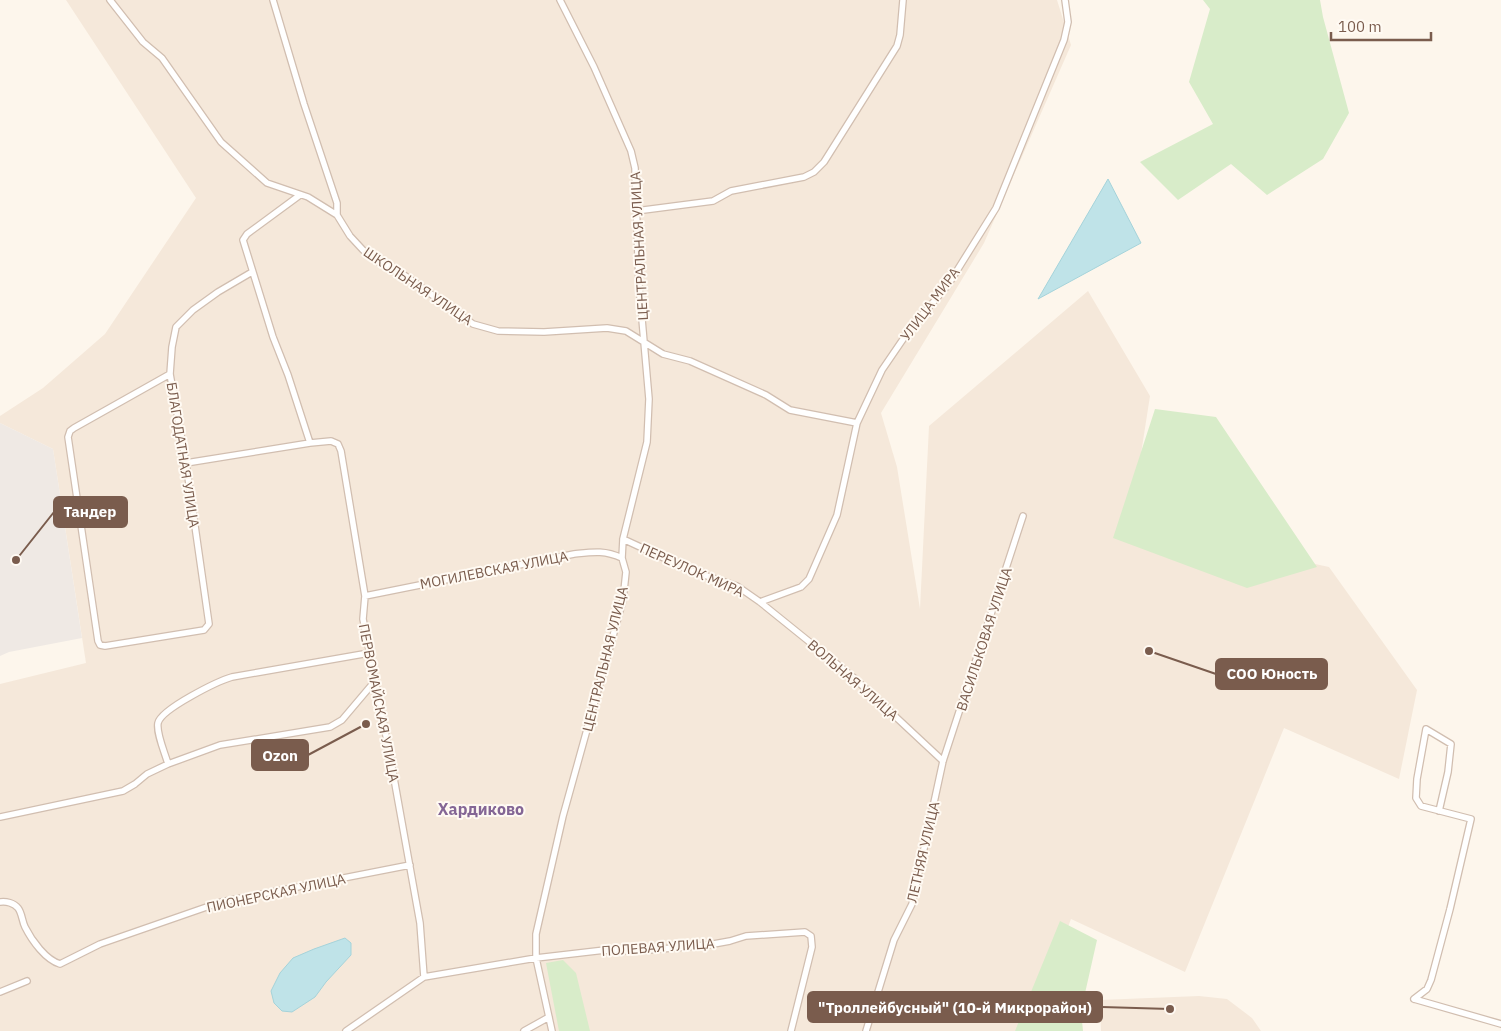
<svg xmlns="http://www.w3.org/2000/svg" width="1501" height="1031" viewBox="0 0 1501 1031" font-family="'IBM Plex Sans',sans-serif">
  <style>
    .residential { fill: #f5e8da }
    .industrial { fill: #efe9e4 }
    .green { fill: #d8ecc9 }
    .water { fill: #bfe3e8; stroke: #a5d3da }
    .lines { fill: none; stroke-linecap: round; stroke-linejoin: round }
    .minor-casing { stroke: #d1beb0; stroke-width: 8 }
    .minor { stroke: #fff; stroke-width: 5.5 }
    .labels { text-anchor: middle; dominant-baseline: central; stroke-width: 4; stroke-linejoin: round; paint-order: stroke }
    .street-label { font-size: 14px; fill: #7a5c4d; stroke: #fffaf3 }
    .quarter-label { font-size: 16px; font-weight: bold; fill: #846695; stroke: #fffaf3 }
    .leader { fill: none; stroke: #7a5c4d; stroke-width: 2 }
    .callout-dot { fill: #7a5c4d; stroke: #fffaf3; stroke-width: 2 }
    .callout { fill: #7a5c4d; stroke: #7a5c4d; stroke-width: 2 }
    .callout-label { font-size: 15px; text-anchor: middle; font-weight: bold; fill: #fff }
  </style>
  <rect width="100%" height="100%" fill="#fdf6ec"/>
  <path class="residential" d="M66 0H1057L1071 45 984 243 881 413 897 467 920 609 929 426 1088 291 1150 396 1130 524 1329 567 1417 690 1399 779 1284 728 1185 972 1071 919 1028 1031H0V684L86 663 53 449 0 423V416L43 388 105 334 196 198Z
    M1199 996 1227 999 1252 1018 1261 1031H1101L1100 1000Z"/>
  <path class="industrial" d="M0 423 53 449 82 638 9 652 0 656Z"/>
  <path class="green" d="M1203 0H1320L1323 17 1349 113 1323 159 1267 195 1231 164 1178 200 1140 162 1213 124 1189 82 1210 9Z
    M1155 409 1216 417 1317 567 1247 588 1113 538Z
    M1060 921 1097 940 1081 1011 1083 1031H1015Z
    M563 960 576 973 590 1031H559L546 963Z"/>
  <path class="water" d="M1108 179 1141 243 1038 299Z
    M345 938 351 943V955L326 982 315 997 292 1012 282 1011 274 1003 271 991 280 973 293 958 314 949Z"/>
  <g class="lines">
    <defs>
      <path id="minor" d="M110 0 143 42 162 58 221 142 267 183 308 197 337 215
        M273 0 304 104 337 203V215L350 236 363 250 375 260 404 275 473 324 498 331 544 332 607 328 626 331 663 354 690 361 766 395 790 410 857 423
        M300 195 247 234 243 240 273 337 288 375 310 443
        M636 211 713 201 731 191 804 177 814 172 824 162 897 46 900 35 903 0
        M170 374 74 428 70 431 68 437 98 641 100 645 105 646 204 630 209 624 186 463 170 374 172 347 176 327 193 310 218 292 252 272
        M186 463 310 443 331 441 338 444 341 451 365 596 363 619 390 756 420 923 424 977
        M623 539 692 571 737 586 760 602 853 677 943 761
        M365 596 574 554C593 552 604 550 622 558
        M760 602 801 587 809 579 837 515 857 423 882 370 910 329 948 285 996 208 1064 40 1068 22 1065 0
        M168 764C165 753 156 733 158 723 161 709 218 681 232 677L369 653
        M0 817 123 791 135 784 147 774 168 764 220 745 330 727 342 720 375 681
        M0 902C6 901 14 903 18 908 22 913 22 921 25 927 32 941 46 960 60 964L100 944 221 902 410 865
        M0 992 27 981
        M1414 999 1427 989 1431 980 1450 909 1471 819 1421 806 1416 798 1417 779 1426 729 1451 744 1448 772 1439 811
        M1414 999 1501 1024
        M346 1031 424 977 536 958 605 950 637 951 708 945 730 941 746 936 805 932 811 936 812 947 791 1031
        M524 1031 549 1017
        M552 1031 536 958V934L563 816 623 600 626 572 622 558 623 539 647 442 649 399 639 285 635 168 631 151 594 67 560 0
        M866 1031 894 940 912 904 943 761 1023 516"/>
    </defs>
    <use href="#minor" class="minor-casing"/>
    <use href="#minor" class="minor"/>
  </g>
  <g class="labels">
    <g class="street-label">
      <text transform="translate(639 246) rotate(-93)">ЦЕНТРАЛЬНАЯ УЛИЦА</text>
      <text transform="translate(418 286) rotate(34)">ШКОЛЬНАЯ УЛИЦА</text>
      <text transform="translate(930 304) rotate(-53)">УЛИЦА МИРА</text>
      <text transform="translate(183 455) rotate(81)">БЛАГОДАТНАЯ УЛИЦА</text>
      <text transform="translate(494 570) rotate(-11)">МОГИЛЕВСКАЯ УЛИЦА</text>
      <text transform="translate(692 570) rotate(24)">ПЕРЕУЛОК МИРА</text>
      <text transform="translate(984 639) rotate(-72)">ВАСИЛЬКОВАЯ УЛИЦА</text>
      <text transform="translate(605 659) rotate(-76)">ЦЕНТРАЛЬНАЯ УЛИЦА</text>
      <text transform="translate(853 680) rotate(41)">ВОЛЬНАЯ УЛИЦА</text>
      <text transform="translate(379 703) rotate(79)">ПЕРВОМАЙСКАЯ УЛИЦА</text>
      <text transform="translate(923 852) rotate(-77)">ЛЕТНЯЯ УЛИЦА</text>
      <text transform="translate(276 893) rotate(-12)">ПИОНЕРСКАЯ УЛИЦА</text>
      <text transform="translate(658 947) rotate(-4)">ПОЛЕВАЯ УЛИЦА</text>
    </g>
    <g class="quarter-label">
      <text x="481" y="809">Хардиково</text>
    </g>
  </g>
  <path class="leader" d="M16 560L54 512M1149 651L1216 674M366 724L308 755M1170 1009L1102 1007"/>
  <g class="callout-dot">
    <circle cx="16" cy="560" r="5"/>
    <circle cx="1149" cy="651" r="5"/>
    <circle cx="366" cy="724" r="5"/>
    <circle cx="1170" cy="1009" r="5"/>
  </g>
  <g class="callout">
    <rect x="54" y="497" width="73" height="30" rx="5"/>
    <rect x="1216" y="659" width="111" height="30" rx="5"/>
    <rect x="252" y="740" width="56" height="30" rx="5"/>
    <rect x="808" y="992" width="294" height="30" rx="5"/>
  </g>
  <g class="callout-label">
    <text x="90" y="517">Тандер</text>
    <text x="1272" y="679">СОО Юность</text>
    <text x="280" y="761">Ozon</text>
    <text x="955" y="1013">"Троллейбусный" (10-й Микрорайон)</text>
  </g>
  <path d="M1331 32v8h100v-8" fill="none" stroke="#7a5c4d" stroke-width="2.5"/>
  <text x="1338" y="32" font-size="15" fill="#7a5c4d" stroke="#fffaf3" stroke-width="4" paint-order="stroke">100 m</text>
</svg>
